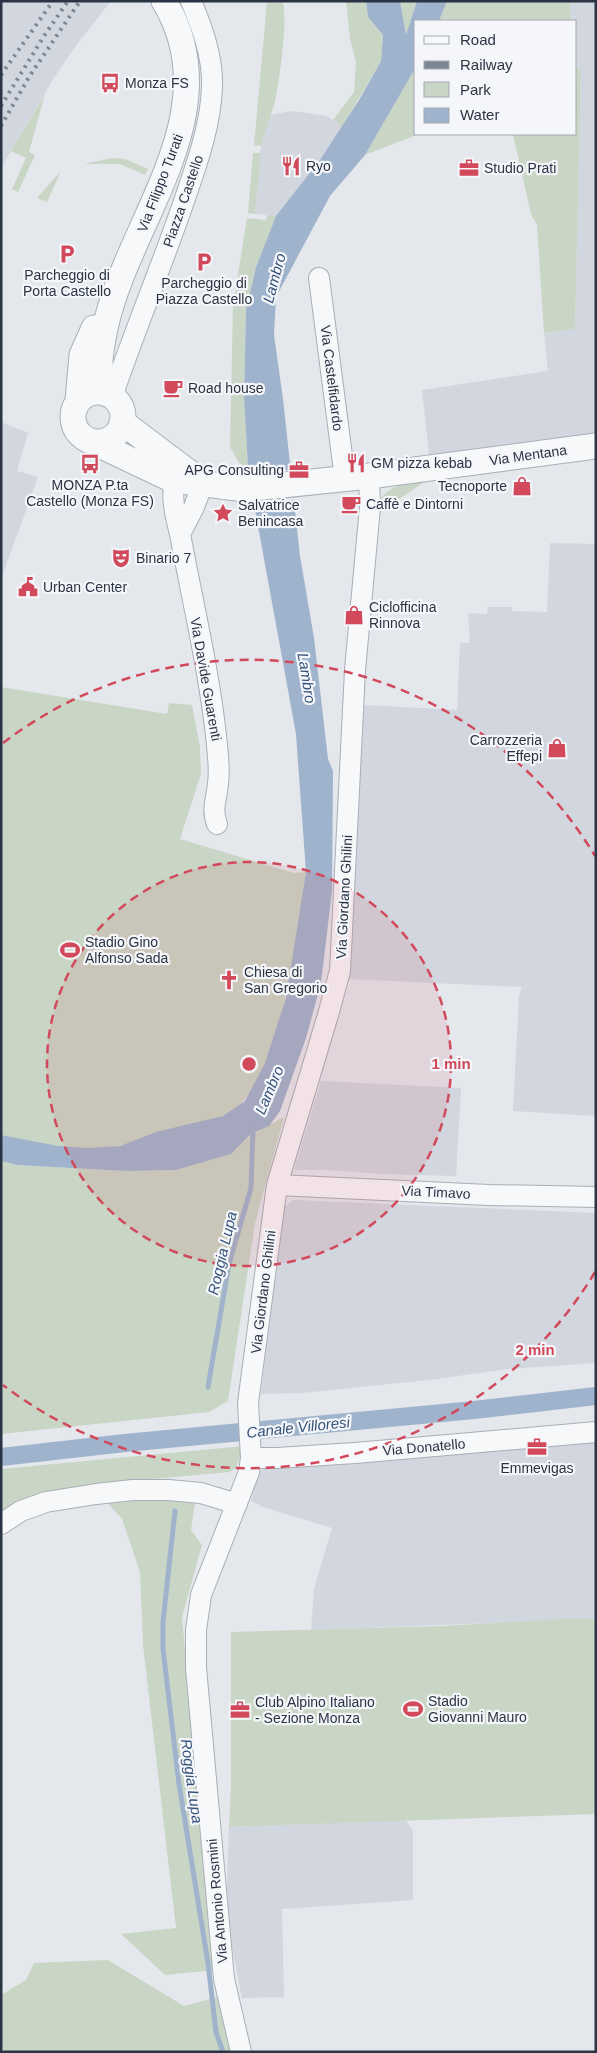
<svg xmlns="http://www.w3.org/2000/svg" width="597" height="2053" viewBox="0 0 597 2053" font-family="Arial,sans-serif">
  <style>
    .built { fill: #d2d6de }
    .green { fill: #c9d6c5 }
    .water { fill: #9fb4cc }
    .pier { fill: #e4e7ec }
    .lines { fill: none; stroke-linecap: round; stroke-linejoin: round }
    .stream { stroke: #9fb4cc; stroke-width: 5 }
    .canal { stroke: #9fb4cc; stroke-width: 18 }
    .minor-casing { stroke: #a9aeb7; stroke-width: 22 }
    .tertiary-casing { stroke: #a9aeb7; stroke-width: 27 }
    .minor { stroke: #f7f8fa; stroke-width: 20 }
    .tertiary { stroke: #f7f8fa; stroke-width: 25 }
    .rail { stroke: #7d8696; stroke-width: 4; stroke-dasharray: 2.5 5; stroke-linecap: butt }
    .ring { fill: none; stroke: #d1495b; stroke-width: 2.5; stroke-dasharray: 9 6 }
    .labels { text-anchor: middle; dominant-baseline: central; stroke-width: 4.5; stroke-linejoin: round; paint-order: stroke }
    .poi-label { font-size: 14px; fill: #2b3445; stroke: #f4f6f9; text-anchor: start }
    .street-label { font-size: 14px; fill: #2b3445; stroke: #f4f6f9 }
    .water-label { font-size: 15px; font-style: italic; fill: #34527a; stroke: #f4f6f9 }
    .centre { fill: #d1495b; stroke: #f4f6f9; stroke-width: 2.5 }
    .ring-label { font-size: 15px; text-anchor: middle; font-weight: bold; fill: #d1495b; stroke: #f4f6f9; stroke-width: 4.5; stroke-linejoin: round; paint-order: stroke }
  </style>
  <rect width="100%" height="100%" fill="#e4e7ec"/>
  <path class="built" d="M1 1H111L78 43 55 76 1 168Z
    M570 1H596V441L430 461 422 390 548 371 544 333 575 329 581 69H576V21H571Z
    M292 111 327 116 342 127 315 169 276 216 255 214 261 146 270 115Z
    M1 422 28 433 17 471 38 477 1 579Z
    M550 543 596 544V1116L513 1111 519 996 522 987 347 979 363 705 457 710 460 643H470L468 613 487 614 488 607H512V611L547 612Z
    M321 1081 461 1088 456 1176 382 1174 328 1170H294Z
    M293 1200 596 1213V1363L508 1369 429 1380 302 1393 261 1394 281 1210Z
    M596 1442V1619L311 1630 314 1589 332 1528 263 1507 251 1501 256 1471 269 1468 342 1464Z
    M406 1820 413 1831V1900L282 1909 284 1997 242 1998 226 1916 229 1827Z"/>
  <path class="green" d="M277 1H282C289 14 279 85 275 101 271 116 265 131 261 146L254 145 267 2 276 3Z
    M346 1H366L368 17 383 35 381 61 342 127 333 120 354 92 356 62 350 39Z
    M400 1H417L406 37Z
    M447 1H570L571 21H439Z
    M416 67V134H419L365 155Z
    M576 69H581L575 329 544 333 537 225 531 214 513 134H576Z
    M45 94 29 152 35 155 18 192 12 189 26 158 11 151Z
    M253 153H261L255 214 248 213Z
    M113 158 125 159 148 169 145 175 120 164H84Z
    M61 171 47 202 37 198Z
    M267 215 276 216 256 267 246 310 244 397 248 468 239 463 230 447 233 306 247 218 266 220Z
    M417 482H424L379 513 376 508C383 489 398 484 417 482Z
    M1 687 167 714 169 703 192 705 200 747 201 774 180 839 294 873 306 872C297 930 282 1090 223 1117 207 1124 176 1127 157 1132 145 1135 133 1142 121 1145 94 1153 28 1144 1 1135Z
    M284 1117 255 1223 228 1401 209 1412 1 1434V1161L17 1165 125 1171 176 1170 231 1154 253 1133Z
    M244 1446 236 1468 230 1472 96 1484 48 1492 1 1514V1469Z
    M153 1496 195 1503 191 1530 202 1545 182 1617 214 1970 165 1975 121 1934 176 1928 143 1645 140 1572 122 1519 106 1501Z
    M565 1619H596V1814L229 1827 231 1785V1632L441 1626Z
    M108 1960 184 2006 221 1996 238 2052H1V1995L26 1980 34 1963Z"/>
  <path class="water" d="M366 1H400L406 35 417 1H447L439 21H416V67L365 155 330 196 276 297 274 335 283 399 300 556 314 638 328 759 333 771 332 891 321 983 306 1038 280 1111 269 1126 252 1133 231 1154 176 1170 126 1171 17 1165 1 1161V1135L58 1146 88 1148 120 1146 156 1132 223 1116 245 1101 265 1063 286 998 306 872 296 734 254 504 251 473 248 468 244 397 246 310 256 267 276 216 320 160 359 100 381 61 383 35 368 17Z"/>
  <path class="pier" d="M290 470 294 500 254 504 251 473Z"/>
  <g class="lines">
    <path class="stream" d="M208 1387 229 1264 251 1188 253 1128
      M175 1511 163 1622V1649L179 1784 208 1963 216 2032 223 2052"/>
    <path class="canal" d="M1 1457 125 1443 474 1410 596 1396"/>
    <defs>
      <path id="minor" d="M319 278 345 479
        M112 397C134 332 161 268 183 204 196 166 211 126 212 86 213 57 202 27 191 1
        M179 468C169 490 174 511 180 534 193 604 210 674 217 745 218 758 220 771 218 783 217 798 211 809 217 824
        M180 534 194 507 203 483
        M277 1185 489 1195 596 1197
        M251 1458H277L355 1453 596 1432
        M1 1524 21 1511 46 1502 96 1494 133 1490H168L201 1493 237 1504
        M241 2052 224 1979 196 1668V1630L201 1595 249 1472 251 1458 248 1403 277 1185 328 1015 340 971 355 670 370 507 369 476"/>
      <path id="tertiary" d="M73 417a25 25 0 1 1 50 0a25 25 0 1 1-50 0Z
        M107 394C96 366 100 353 106 324 130 219 231 111 164 1
        M78 401 82 355 94 328
        M122 422 203 483
        M91 441 173 480 245 489 369 476 596 446"/>
    </defs>
    <use href="#minor" class="minor-casing"/>
    <use href="#tertiary" class="tertiary-casing"/>
    <use href="#minor" class="minor"/>
    <use href="#tertiary" class="tertiary"/>
    <path class="rail" d="M1 75 53 1
      M1 106 44 36 68 1
      M1 126 29 77 80 1"/>
  </g>
  <circle cx="249" cy="1064" r="202" fill="#d1495b" fill-opacity=".12"/>
  <g class="ring">
    <circle cx="249" cy="1064" r="202"/>
    <path d="M595 1272A404 404 0 0 1 3 1385M3 743A404 404 0 0 1 595 856"/>
  </g>
  <defs>
    <symbol id="bus-bare" viewBox="-9 -9 18 18"><path d="M-5-6H5V4H4V6H2V4H-2V6H-4V4H-5ZM-3.5-4V0h7V-4ZM-3.5 1.2v1.5H-2V1.2ZM2 1.2v1.5H3.5V1.2Z" fill="#d1495b" stroke="#f4f6f9" stroke-width="2.5" paint-order="stroke"/></symbol>
    <symbol id="restaurant-bare" viewBox="-9 -9 18 18"><path d="M-5-6h1v4h1v-4h1v4h1v-4h1v5L-1.5 .5V6h-2V.5L-5-1ZM5-6V6H3V1.5H1.5Q1.5-4 5-6Z" fill="#d1495b" stroke="#f4f6f9" stroke-width="2.5" paint-order="stroke"/></symbol>
    <symbol id="office-bare" viewBox="-9 -9 18 18"><path d="M-6-3h4V-5.5h4V-3h4V5H-6ZM-1-4.5V-3h2v-1.5ZM-6 0V1H6V0Z" fill="#d1495b" stroke="#f4f6f9" stroke-width="2.5" paint-order="stroke"/></symbol>
    <symbol id="parking-bare" viewBox="-9 -9 18 18"><path d="M-3.5-5.5H1a3.5 3.5 0 0 1 0 7H-1V5.5H-3.5ZM-1-3.4V-.6H.8a1.4 1.4 0 0 0 0-2.8Z" fill="#d1495b" stroke="#f4f6f9" stroke-width="2.5" paint-order="stroke"/></symbol>
    <symbol id="cafe-bare" viewBox="-9 -9 18 18"><path d="M-5.5-4.5H6V0H3Q3 3.5 0 3.5H-2.5Q-5.5 3.5-5.5 0ZM3-3.2v2h1.7v-2ZM-6 4.5H4V6H-6Z" fill="#d1495b" stroke="#f4f6f9" stroke-width="2.5" paint-order="stroke"/></symbol>
    <symbol id="shop-bare" viewBox="-9 -9 18 18"><path d="M-5-2.5h2.3a2.7 3.5 0 0 1 5.4 0H5L5.5 6h-11ZM-1.5-2.5h3a1.5 2.3 0 0 0-3 0Z" fill="#d1495b" stroke="#f4f6f9" stroke-width="2.5" paint-order="stroke"/></symbol>
    <symbol id="sight-bare" viewBox="-9 -9 18 18"><path d="M0-6L1.8-2.2L6-1.7L2.9 1.2L3.7 5.4L0 3.3L-3.7 5.4L-2.9 1.2L-6-1.7L-1.8-2.2Z" fill="#d1495b" stroke="#f4f6f9" stroke-width="2.5" paint-order="stroke"/></symbol>
    <symbol id="theatre-bare" viewBox="-9 -9 18 18"><path d="M-5-5.5Q0-4 5-5.5V0Q5 5 0 6Q-5 5-5 0ZM-3.3-2.5H-1v1.5H-3.3ZM1-2.5H3.3v1.5H1ZM-2.8 1Q0 5.5 2.8 1Z" fill="#d1495b" stroke="#f4f6f9" stroke-width="2.5" paint-order="stroke"/></symbol>
    <symbol id="civic-bare" viewBox="-9 -9 18 18"><path d="M-.6-6.5H3V-4.5H.6V-3L4-1V1h2V6H-6V1h2V-1L-.6-3ZM-1.2 2.5V6h2.4V2.5Z" fill="#d1495b" stroke="#f4f6f9" stroke-width="2.5" paint-order="stroke"/></symbol>
    <symbol id="stadium-bare" viewBox="-9 -9 18 18"><path d="M0-5a6.5 5 0 1 0 0 10a6.5 5 0 1 0 0-10ZM-3.5-1.8h7v3.6h-7Z" fill="#d1495b" stroke="#f4f6f9" stroke-width="2.5" paint-order="stroke"/></symbol>
    <symbol id="church-bare" viewBox="-9 -9 18 18"><path d="M-1.2-6h2.4v3.5h3.3v2.4h-3.3V6h-2.4V-.1h-3.3v-2.4h3.3Z" fill="#d1495b" stroke="#f4f6f9" stroke-width="2.5" paint-order="stroke"/></symbol>
  </defs>
  <g fill-rule="evenodd">
    <use href="#bus-bare" x="96" y="69" width="28" height="28"/>
    <use href="#restaurant-bare" x="277" y="152" width="28" height="28"/>
    <use href="#office-bare" x="455" y="154" width="28" height="28"/>
    <use href="#parking-bare" x="53" y="240" width="28" height="28"/>
    <use href="#parking-bare" x="190" y="248" width="28" height="28"/>
    <use href="#cafe-bare" x="159" y="374" width="28" height="28"/>
    <use href="#restaurant-bare" x="342" y="449" width="28" height="28"/>
    <use href="#bus-bare" x="76" y="450" width="28" height="28"/>
    <use href="#office-bare" x="285" y="456" width="28" height="28"/>
    <use href="#shop-bare" x="508" y="472" width="28" height="28"/>
    <use href="#cafe-bare" x="337" y="490" width="28" height="28"/>
    <use href="#sight-bare" x="209" y="499" width="28" height="28"/>
    <use href="#theatre-bare" x="107" y="544" width="28" height="28"/>
    <use href="#civic-bare" x="14" y="573" width="28" height="28"/>
    <use href="#shop-bare" x="340" y="601" width="28" height="28"/>
    <use href="#shop-bare" x="543" y="734" width="28" height="28"/>
    <use href="#stadium-bare" x="56" y="936" width="28" height="28"/>
    <use href="#church-bare" x="215" y="966" width="28" height="28"/>
    <use href="#office-bare" x="523" y="1433" width="28" height="28"/>
    <use href="#stadium-bare" x="399" y="1695" width="28" height="28"/>
    <use href="#office-bare" x="226" y="1696" width="28" height="28"/>
  </g>
  <g class="labels">
    <g class="poi-label">
      <text x="125" y="83">Monza FS</text>
      <text x="306" y="166">Ryo</text>
      <text x="484" y="168">Studio Prati</text>
      <text x="67" y="275" text-anchor="middle">Parcheggio di<tspan x="67" dy="16">Porta Castello</tspan></text>
      <text x="204" y="283" text-anchor="middle">Parcheggio di<tspan x="204" dy="16">Piazza Castello</tspan></text>
      <text x="188" y="388">Road house</text>
      <text x="371" y="463">GM pizza kebab</text>
      <text x="284" y="470" text-anchor="end">APG Consulting</text>
      <text x="90" y="485" text-anchor="middle">MONZA P.ta<tspan x="90" dy="16">Castello (Monza FS)</tspan></text>
      <text x="507" y="486" text-anchor="end">Tecnoporte</text>
      <text x="366" y="504">Caffè e Dintorni</text>
      <text x="238" y="505">Salvatrice<tspan x="238" dy="16">Benincasa</tspan></text>
      <text x="136" y="558">Binario 7</text>
      <text x="43" y="587">Urban Center</text>
      <text x="369" y="607">Ciclofficina<tspan x="369" dy="16">Rinnova</tspan></text>
      <text x="542" y="740" text-anchor="end">Carrozzeria<tspan x="542" dy="16">Effepi</tspan></text>
      <text x="85" y="942">Stadio Gino<tspan x="85" dy="16">Alfonso Sada</tspan></text>
      <text x="244" y="972">Chiesa di<tspan x="244" dy="16">San Gregorio</tspan></text>
      <text x="537" y="1468" text-anchor="middle">Emmevigas</text>
      <text x="428" y="1701">Stadio<tspan x="428" dy="16">Giovanni Mauro</tspan></text>
      <text x="255" y="1702">Club Alpino Italiano<tspan x="255" dy="16">- Sezione Monza</tspan></text>
    </g>
    <g class="street-label">
      <text transform="translate(160 183) rotate(-69)">Via Filippo Turati</text>
      <text transform="translate(183 201) rotate(-71)">Piazza Castello</text>
      <text transform="translate(332 378) rotate(83)">Via Castelfidardo</text>
      <text transform="translate(528 455) rotate(-8)">Via Mentana</text>
      <text transform="translate(206 679) rotate(80)">Via Davide Guarenti</text>
      <text transform="translate(344 897) rotate(-87)">Via Giordano Ghilini</text>
      <text transform="translate(436 1192) rotate(3)">Via Timavo</text>
      <text transform="translate(263 1292) rotate(-83)">Via Giordano Ghilini</text>
      <text transform="translate(424 1447) rotate(-5)">Via Donatello</text>
      <text transform="translate(217 1901) rotate(-95)">Via Antonio Rosmini</text>
    </g>
    <g class="water-label">
      <text transform="translate(274 278) rotate(-75)">Lambro</text>
      <text transform="translate(307 678) rotate(81)">Lambro</text>
      <text transform="translate(269 1090) rotate(-67)">Lambro</text>
      <text transform="translate(222 1253) rotate(-77)">Roggia Lupa</text>
      <text transform="translate(298 1427) rotate(-6)">Canale Villoresi</text>
      <text transform="translate(192 1781) rotate(82)">Roggia Lupa</text>
    </g>
  </g>
  <circle cx="249" cy="1064" r="8" class="centre"/>
  <g class="ring-label">
    <text x="451" y="1069">1 min</text>
    <text x="535" y="1355">2 min</text>
  </g>
  <rect width="597" height="2053" fill="none" stroke="#2b3445" stroke-width="5"/>
  <rect x="414" y="20" width="162" height="115" fill="#f4f6f9" stroke="#a4a8b1"/>
  <rect x="424" y="36" width="25" height="8" fill="#f7f8fa" stroke="#a4a8b1"/>
  <text x="460" y="45" font-size="15" fill="#2b3445">Road</text>
  <rect x="424" y="61" width="25" height="8" fill="#7d8696" stroke="#a4a8b1"/>
  <text x="460" y="70" font-size="15" fill="#2b3445">Railway</text>
  <rect x="424" y="82" width="25" height="15" fill="#c9d6c5" stroke="#a4a8b1"/>
  <text x="460" y="95" font-size="15" fill="#2b3445">Park</text>
  <rect x="424" y="108" width="25" height="15" fill="#9fb4cc" stroke="#a4a8b1"/>
  <text x="460" y="120" font-size="15" fill="#2b3445">Water</text>
</svg>
